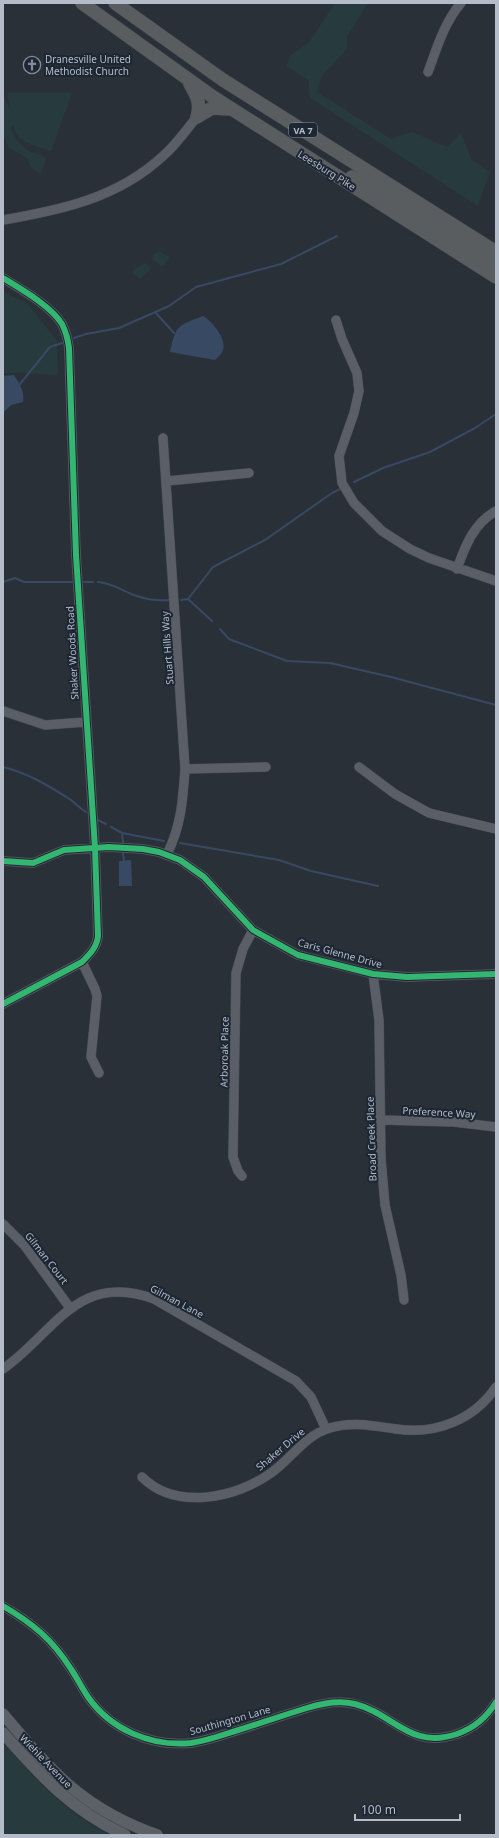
<svg xmlns="http://www.w3.org/2000/svg" width="499" height="1838" viewBox="0 0 499 1838" font-family="'Noto Sans',sans-serif">
  <style>
    .green { fill: #273a3e }
    .water { fill: #384963 }
    .lines { fill: none; stroke-linecap: round; stroke-linejoin: round }
    .stream { stroke: #384963; stroke-width: 2 }
    .minor-casing { stroke: #484c53; stroke-width: 10 }
    .major-casing { stroke: #484c55; stroke-width: 12 }
    .highway-casing { stroke: #474c53; stroke-width: 14 }
    .minor { stroke: #5a5e66; stroke-width: 9 }
    .major { stroke: #5c6168; stroke-width: 11 }
    .highway { stroke: #5a5d60; stroke-width: 13 }
    .cycleway-casing { stroke: #1d2633; stroke-width: 8 }
    .cycleway { stroke: #33b770; stroke-width: 6 }
    .labels { text-anchor: middle; dominant-baseline: central; stroke-width: 4; stroke-linejoin: round; paint-order: stroke }
    .shield { fill: #1d2633; stroke: #878f9c; stroke-width: 1 }
    .shield-label { font-size: 9px; font-weight: bold; fill: #b4bcc9 }
    .poi-label { font-size: 10px; fill: #b4bcc9; stroke: #1d2633; text-anchor: start }
    .street-label { font-size: 10px; fill: #b4bcc9; stroke: #1d2633 }
  </style>
  <rect width="100%" height="100%" fill="#2a3038"/>
  <path class="green" d="M335 3H368L347 36V49L321 77 317 92 391 139 412 132 447 147 461 133 471 159 490 172 478 206 310 98 308 80 286 66 291 55 309 42Z
    M7 93H72L51 151C37 147 16 142 13 125L11 128C13 137 22 148 31 152 38 155 43 153 46 161L40 173C33 170 29 166 28 159 20 152 6 151 6 139L3 136V96L10 108Z
    M158 251 170 257 162 267 151 258Z
    M144 263 152 268 140 279 131 272Z
    M3 291 28 304 57 341 58 375 18 373 3 374Z
    M3 1743C37 1780 63 1811 109 1835H3Z"/>
  <path class="water" d="M203 316C212 321 227 339 223 350 222 354 217 358 215 360L170 352C176 325 177 326 203 316Z
    M14 375C19 383 25 392 23 402L11 405 3 413V376Z
    M131 860 132 886H119V861Z"/>
  <g class="lines">
    <path class="stream" d="M155 312 174 333
      M74 338 86 334 119 328 169 306 196 287 281 264 337 236
      M20 384 50 347 62 343
      M354 482 383 468 430 452 475 428 496 414
      M3 582 15 578 24 582H72
      M84 582H93
      M98 582C113 583 124 592 137 596 148 600 158 601 169 600
      M188 599 213 567 265 540 332 493 342 488
      M188 599 212 621
      M181 600 188 599
      M220 629 229 639 287 661 330 663 391 677 496 705
      M3 767C28 773 49 786 71 800 76 804 81 809 86 812
      M98 820 106 824
      M111 827 122 833 164 841
      M122 833 123 842
      M180 843 279 860 311 871 378 886
      M123 853 124 861"/>
    <defs>
      <path id="minor" d="M428 72C437 48 444 23 461 3
        M3 220C61 210 118 198 163 156 176 145 186 130 197 117
        M3 278C21 289 51 306 62 324 66 332 68 340 69 348L76 555 95 848 98 936C97 947 90 954 82 962L3 1004
        M336 320 342 339 357 373 359 391 354 413 339 456 342 483 354 503 382 531 410 549 429 558 496 581
        M163 438 185 769C183 799 181 827 167 854
        M167 481 249 473
        M457 569C465 546 474 523 496 511
        M3 711 45 725 86 722
        M359 767 395 794 429 813 496 829
        M185 769 266 767
        M3 861 33 863 64 850 109 847 143 849 159 852 180 860 204 877 253 930 298 955 373 974 407 977 496 974
        M82 962 95 989 97 996 91 1057 99 1073
        M373 974 379 1020 381 1159 385 1205 401 1275 404 1300
        M381 1120 454 1122 496 1127
        M242 1176 238 1171 233 1157 236 973 243 949 253 930
        M3 1224 25 1246 70 1308
        M3 1369C55 1332 78 1271 154 1299L296 1381 311 1397 326 1429
        M142 1477C176 1511 236 1498 271 1473 291 1459 305 1435 330 1428 352 1421 374 1426 396 1429 435 1435 474 1420 496 1387
        M3 1606C32 1623 52 1639 71 1669 77 1678 82 1688 88 1697 111 1730 152 1747 191 1743 204 1741 217 1737 229 1733 255 1725 281 1716 307 1708 323 1703 339 1700 355 1704 394 1714 410 1750 457 1734 474 1728 487 1717 496 1702"/>
      <path id="major" d="M3 1714C52 1772 83 1809 157 1835
        M3 1733C41 1776 71 1810 125 1835"/>
      <path id="highway" d="M82 3 213 97 496 277
        M115 3 223 80 496 252
        M190 84C197 96 201 103 197 117
        M197 117 212 108 230 109
        M352 177 374 188 496 265"/>
    </defs>
    <use href="#minor" class="minor-casing"/>
    <use href="#major" class="major-casing"/>
    <use href="#highway" class="highway-casing"/>
    <use href="#minor" class="minor"/>
    <use href="#major" class="major"/>
    <use href="#highway" class="highway"/>
    <defs>
      <path id="cycleway" d="M3 278C21 289 51 306 62 324 66 332 68 340 69 348L76 555 95 848 98 936C97 947 90 954 82 962L3 1004
        M3 861 33 863 64 850 109 847 143 849 159 852 180 860 204 877 253 930 298 955 373 974 407 977 496 974
        M3 1606C32 1623 52 1639 71 1669 77 1678 82 1688 88 1697 111 1730 152 1747 191 1743 204 1741 217 1737 229 1733 255 1725 281 1716 307 1708 323 1703 339 1700 355 1704 394 1714 410 1750 457 1734 474 1728 487 1717 496 1702"/>
    </defs>
    <use href="#cycleway" class="cycleway-casing"/>
    <use href="#cycleway" class="cycleway"/>
  </g>
  <defs>
    <symbol id="church-ring" viewBox="-11 -11 22 22"><circle r="9.5" fill="#1d2633" stroke="#848b96" stroke-width="1.5"/><path d="M-1.2-6h2.4v3.5h3.3v2.4h-3.3V6h-2.4V-.1h-3.3v-2.4h3.3Z" fill="#848b96"/></symbol>
  </defs>
  <g fill-rule="evenodd">
    <use href="#church-ring" x="22" y="55" width="20" height="20"/>
  </g>
  <g class="labels">
    <rect class="shield" x="289" y="123" width="28" height="14" rx="3"/>
    <g class="shield-label">
      <text x="303" y="130">VA 7</text>
    </g>
    <g class="poi-label">
      <text x="45" y="59">Dranesville United<tspan x="45" dy="12">Methodist Church</tspan></text>
    </g>
    <g class="street-label">
      <text transform="translate(327 170) rotate(32)">Leesburg Pike</text>
      <text transform="translate(167 648) rotate(-94)">Stuart Hills Way</text>
      <text transform="translate(72 653) rotate(-93)">Shaker Woods Road</text>
      <text transform="translate(340 953) rotate(15)">Caris Glenne Drive</text>
      <text transform="translate(224 1052) rotate(-89)">Arboroak Place</text>
      <text transform="translate(439 1112) rotate(3)">Preference Way</text>
      <text transform="translate(371 1139) rotate(-92)">Broad Creek Place</text>
      <text transform="translate(47 1258) rotate(52)">Gilman Court</text>
      <text transform="translate(177 1301) rotate(28)">Gilman Lane</text>
      <text transform="translate(280 1449) rotate(-40)">Shaker Drive</text>
      <text transform="translate(230 1720) rotate(-16)">Southington Lane</text>
      <text transform="translate(46 1761) rotate(46)">Wiehle Avenue</text>
    </g>
  </g>
  <rect width="499" height="1838" fill="none" stroke="#b4bcc9" stroke-width="8"/>
  <path d="M355 1814v6h105v-6" fill="none" stroke="#b4bcc9" stroke-width="2"/>
  <text x="361" y="1814" font-size="12" fill="#b4bcc9" stroke="#1d2633" stroke-width="3" paint-order="stroke">100 m</text>
</svg>
